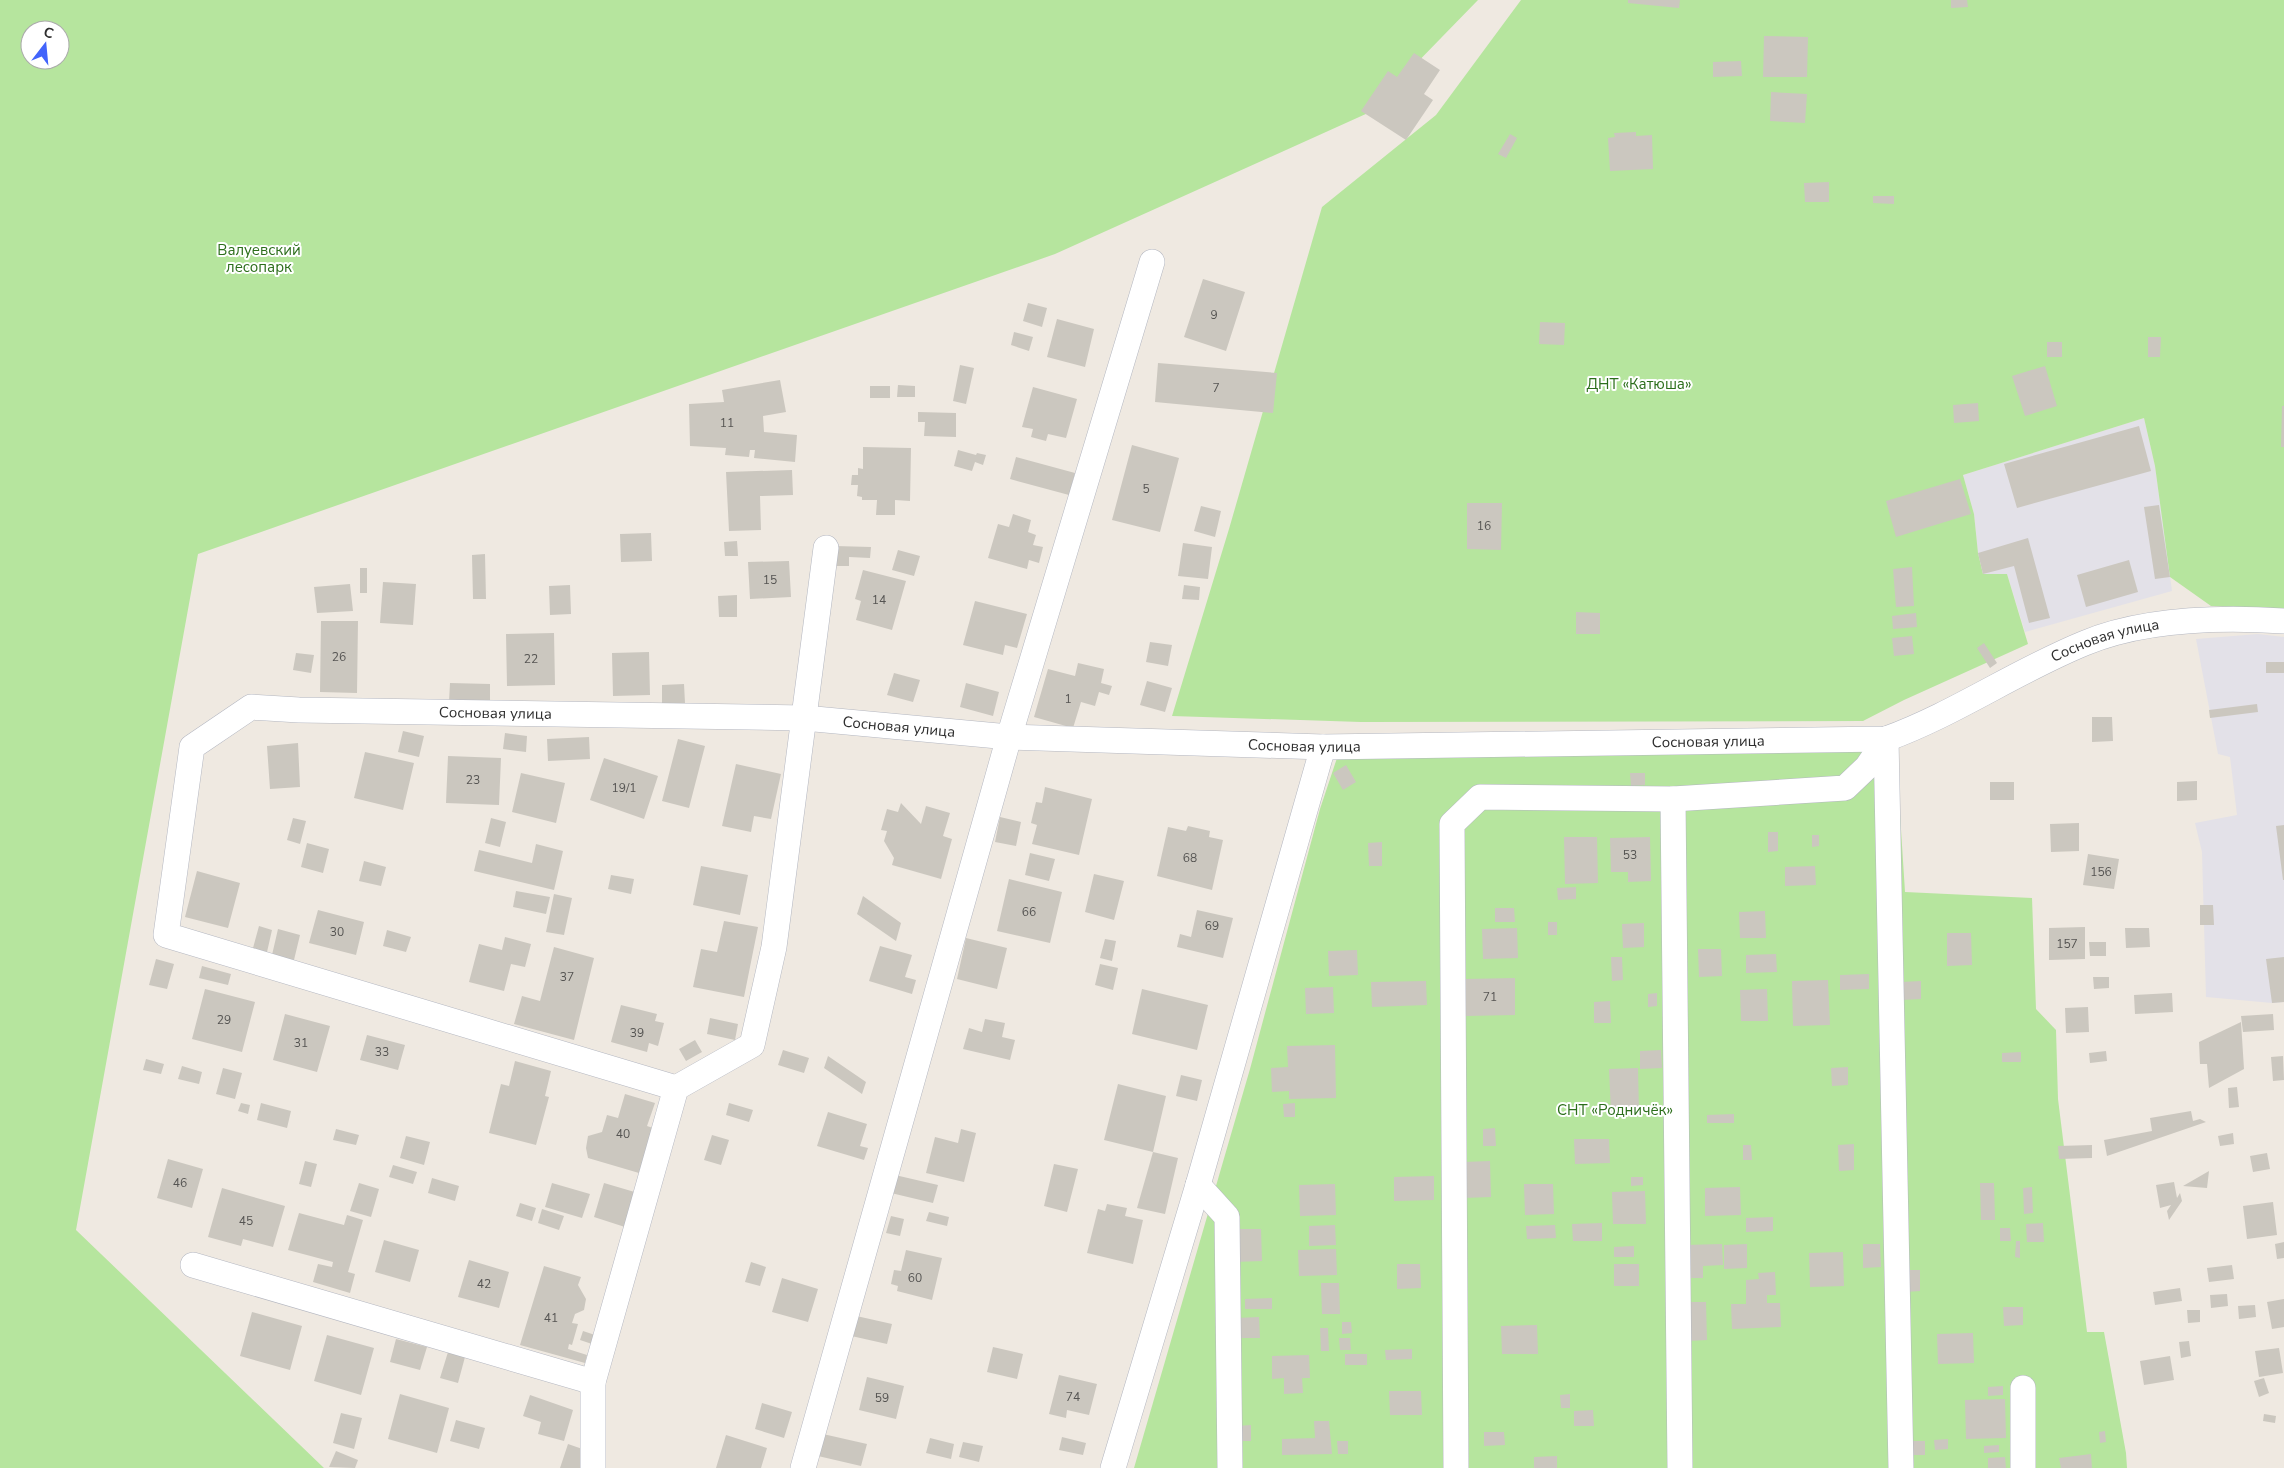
<svg xmlns="http://www.w3.org/2000/svg" width="2284" height="1468" viewBox="0 0 2284 1468" font-family="'Nunito Sans',sans-serif">
  <style>
    .industrial { fill: #e3e1e8 }
    .green { fill: #b6e59e; fill-rule: evenodd }
    .building { fill: #cbc7bf }
    .lines { fill: none; stroke-linecap: round; stroke-linejoin: round }
    .street-casing { stroke: #b4b7c1; stroke-width: 26 }
    .street { stroke: #fff; stroke-width: 25 }
    .labels { text-anchor: middle; dominant-baseline: central; stroke-width: 4; stroke-linejoin: round; paint-order: stroke }
    .number-label { font-size: 12px; fill: #555452 }
    .park-label { font-size: 15px; fill: #2c6e1b; stroke: #fff }
    .street-label { font-size: 15px; fill: #2e2e2e; stroke: #fff }
  </style>
  <rect width="100%" height="100%" fill="#efe9e1"/>
  <path class="industrial" d="M2144 418 2155 466 2172 591 2025 632 2007 574H1983L1978 553 1974 514 1963 475Z
    M2258 634 2284 637V1002L2272 1003 2206 997 2202 852 2195 823 2237 815 2230 757 2218 754 2196 639Z"/>
  <path class="green" d="M0 0H1478L1368 113 1055 254 198 554 76 1230 324 1468H0ZM30 30H60V60H30Z
    M1521 0H2284V609L2211 606 2170 577 2155 466 2144 418 1963 475 1974 514 1978 553 1983 574H2007L2028 644 1904 700 1863 721 1361 722 1172 716 1229 529 1322 207 1436 115Z
    M1896 751 1905 892 2032 898 2036 1009 2056 1030 2058 1099 2087 1332H2104L2126 1453 2127 1468H1134L1250 1069 1320 809 1338 755Z"/>
  <path class="building" d="M1628 0H1680L1679 8 1628 3Z
    M1951 0H1967L1968 7 1951 8Z
    M1764 36 1808 37 1807 77H1763Z
    M1414 53 1440 70 1424 94 1433 100 1406 140 1361 111 1388 71 1397 77Z
    M1741 61 1742 76 1713 77V62Z
    M1771 92 1807 94 1805 123 1770 121Z
    M1636 132V136L1652 135 1653 169 1610 171 1608 138 1615 137 1614 133Z
    M1510 134 1517 138 1506 158 1498 154Z
    M1829 182V202H1805L1804 183Z
    M1873 196H1894V204L1873 203Z
    M1203 279 1245 292 1226 351 1184 337Z
    M1028 303 1047 308 1042 327 1023 321Z
    M1057 319 1094 329 1085 367 1047 357Z
    M1540 322 1565 323 1564 345 1539 344Z
    M1014 332 1033 337 1029 351 1011 345Z
    M2148 337H2161L2160 357H2148Z
    M2047 342H2062V357H2047Z
    M1158 363 1277 373 1273 413 1155 402Z
    M960 365 974 368 966 404 953 401Z
    M2045 366 2057 406 2025 416 2012 376Z
    M780 380 786 412 763 416 764 432 797 435 795 462 754 458 755 450H750L749 457 725 455 726 448 690 446 689 404 724 402 722 390Z
    M898 385 915 386V397H897Z
    M870 386H890V398H870Z
    M1033 387 1077 399 1066 438 1048 434 1046 441 1031 437 1033 429 1022 427Z
    M1978 403 1979 421 1954 423 1953 405Z
    M2282 406H2284V447H2281Z
    M918 412 956 413V437L924 436 925 422H918Z
    M2139 426 2151 471 2017 508 2004 464Z
    M1132 445 1179 458 1160 532 1112 520Z
    M863 447 911 448 910 501 895 500V515H876L877 500H862V497L857 496 858 485H851L852 475H858V468L863 469Z
    M958 450 976 455 977 453 986 455 983 465 975 462 972 471 954 466Z
    M1016 457 1075 473 1069 495 1010 479Z
    M792 470 793 495 760 496 761 530 729 531 726 472Z
    M1960 479 1971 514 1896 537 1886 501Z
    M1467 503H1502L1501 550 1467 549Z
    M2159 505 2170 577 2155 579 2144 507Z
    M1201 506 1221 511 1215 537 1194 531Z
    M1013 514 1031 520 1028 532 1036 535 1033 545 1043 547 1039 563 1029 560 1027 569 988 558 998 524 1009 527Z
    M651 533 652 561 621 562 620 534Z
    M2028 538 2050 618 2029 623 2014 566 1983 574 1978 553Z
    M737 541 738 556H725L724 542Z
    M1183 543 1212 547 1208 579 1178 576Z
    M835 546 871 547 870 558 849 557V566H835Z
    M898 550 920 556 914 576 892 570Z
    M485 554 486 599H473L472 555Z
    M2129 560 2138 592 2086 607 2077 575Z
    M789 561 791 597 750 599 748 562Z
    M1912 567 1914 606 1896 607 1893 569Z
    M360 568H367V593H360Z
    M863 570 906 581 892 630 856 620 861 601 855 599Z
    M383 582 416 584 413 625 380 623Z
    M350 584 353 611 317 613 314 587Z
    M570 585 571 614 550 615 549 586Z
    M1184 585 1200 587 1199 600 1182 599Z
    M737 595V617H719L718 596Z
    M975 601 1027 614 1017 648 1005 645 1003 655 963 645Z
    M1576 612 1600 613V634H1576Z
    M1916 613 1917 627 1893 629 1892 616Z
    M321 621H358L357 693 320 692Z
    M554 633 555 685 507 686 506 634Z
    M1912 636 1914 654 1894 656 1892 638Z
    M1150 642 1172 645 1168 666 1146 662Z
    M1984 643 1997 663 1990 668 1977 648Z
    M649 652 650 695 613 696 612 653Z
    M296 653 314 655 311 673 293 670Z
    M2266 662H2284V673H2266Z
    M1078 663 1104 669 1101 683 1112 686 1109 695 1099 692 1095 706 1081 702 1073 728 1034 717 1048 669 1075 676Z
    M894 673 920 680 913 702 887 695Z
    M1147 681 1172 688 1165 712 1140 705Z
    M450 683 490 684V703L449 702Z
    M966 683 999 692 993 716 960 707Z
    M684 684 685 703H662V685Z
    M2257 704 2258 712 2210 718 2209 710Z
    M2092 717H2112L2113 741 2092 742Z
    M403 731 424 736 419 757 398 752Z
    M505 733 527 736 526 752 503 749Z
    M589 737 590 759 548 761 547 739Z
    M678 739 705 746 689 808 662 801Z
    M298 743 300 787 270 789 267 746Z
    M365 752 414 763 403 810 354 798Z
    M448 756 501 758 499 805 446 803Z
    M604 758 658 776 644 819 590 800Z
    M736 764 781 774 771 819 754 816 751 832 722 826Z
    M1346 765 1356 782 1343 790 1333 773Z
    M521 773 565 783 556 823 512 812Z
    M1630 773H1645V785L1631 786Z
    M2197 781V800L2177 801V782Z
    M1990 782H2014V800H1990Z
    M1045 787 1092 799 1079 855 1032 844 1037 825 1031 823 1036 802 1042 803Z
    M901 803 921 824 926 806 950 813 943 836 952 839 941 879 892 865 894 858 884 841 887 831 881 830 887 809 898 812Z
    M1000 817 1021 822 1016 846 995 842Z
    M293 818 306 821 300 844 287 840Z
    M491 818 506 822 500 847 485 843Z
    M2079 823V851L2051 852 2050 824Z
    M2284 825V880H2283L2276 826Z
    M1188 826 1210 831 1209 837 1223 840 1212 890 1157 876 1168 827 1186 831Z
    M1768 832H1778V851L1768 852Z
    M1812 835H1819V846L1812 847Z
    M1564 837H1597L1598 883 1565 884Z
    M1650 837 1651 881 1628 882V872H1611L1610 838Z
    M1382 842V866H1369L1368 843Z
    M307 843 329 849 323 873 301 867Z
    M536 844 563 851 554 890 474 871 479 850 532 863Z
    M1030 853 1055 859 1049 881 1025 875Z
    M2088 854 2119 859 2114 889 2083 885Z
    M364 861 386 867 381 886 359 881Z
    M701 866 748 875 740 915 693 905Z
    M1815 866 1816 885 1785 886V867Z
    M197 871 240 883 228 928 185 917Z
    M1094 874 1124 881 1114 920 1085 912Z
    M611 875 634 879 631 894 608 889Z
    M1009 879 1062 892 1050 943 997 931Z
    M1576 887V899L1558 900 1557 888Z
    M516 891 550 897 546 914 513 907Z
    M554 894 572 898 564 935 546 932Z
    M863 896 901 923 896 941 857 914Z
    M2200 905H2213L2214 925H2200Z
    M1495 908H1514L1515 922H1495Z
    M318 910 364 922 356 955 309 943Z
    M1197 910 1233 918 1223 958 1177 947 1180 934 1191 937Z
    M1765 911 1766 938H1740L1739 912Z
    M724 921 758 927 744 997 693 987 701 949 717 952Z
    M1548 922H1557V935H1548Z
    M1644 923V947L1623 948 1622 924Z
    M259 926 272 930 267 952 253 948Z
    M2085 927V959L2049 960V928Z
    M1517 928 1518 958 1483 959 1482 929Z
    M2125 928H2149L2150 947 2126 948Z
    M278 929 300 935 294 960 272 955Z
    M387 930 411 937 406 952 383 946Z
    M1947 933H1971L1972 965 1947 966Z
    M505 937 531 944 525 967 511 964 504 991 469 982 479 944 502 950Z
    M966 938 1007 948 997 989 957 979Z
    M1105 939 1116 941 1112 961 1100 958Z
    M2089 942H2106V956H2090Z
    M880 946 912 955 905 977 916 980 912 994 869 981Z
    M554 947 594 958 574 1040 514 1024 522 996 540 1001Z
    M1698 949H1721L1722 976 1699 977Z
    M1357 950 1358 975 1329 976 1328 951Z
    M1776 954 1777 972 1746 973V955Z
    M1611 957H1622L1623 980 1612 981Z
    M2284 957V1002L2272 1003 2266 959Z
    M156 959 174 964 167 989 149 985Z
    M1100 964 1118 968 1113 990 1095 985Z
    M202 966 231 974 228 985 199 978Z
    M1869 974V989L1840 990V975Z
    M2093 977H2109V988L2094 989Z
    M1515 978V1015L1466 1016 1465 979Z
    M1828 980 1830 1025 1793 1026 1792 981Z
    M1426 981 1427 1005 1372 1007 1371 982Z
    M1921 981V999L1902 1000 1901 982Z
    M1333 987 1334 1013 1306 1014 1305 988Z
    M205 989 255 1002 242 1052 192 1039Z
    M1142 989 1208 1005 1197 1050 1132 1034Z
    M1767 989 1768 1021H1741L1740 990Z
    M1657 993V1006L1648 1007V994Z
    M2172 993 2173 1012 2135 1014 2134 995Z
    M1610 1001 1611 1023H1594V1002Z
    M621 1005 657 1014 655 1021 664 1023 658 1046 649 1043 647 1052 611 1042Z
    M2088 1007 2089 1032 2066 1033 2065 1008Z
    M285 1014 330 1026 317 1072 273 1060Z
    M2273 1014 2274 1030 2243 1032 2241 1016Z
    M710 1018 738 1024 735 1040 707 1034Z
    M985 1019 1005 1023 1002 1037 1015 1040 1010 1060 963 1049 969 1028 982 1032Z
    M2241 1022 2244 1069 2209 1088 2207 1064H2200L2199 1042Z
    M367 1035 405 1045 398 1070 360 1060Z
    M695 1040 702 1052 686 1061 679 1049Z
    M1335 1045 1336 1098 1289 1099V1091L1272 1092 1271 1068 1288 1067 1287 1046Z
    M783 1050 809 1058 804 1073 778 1065Z
    M1661 1050 1662 1068 1640 1069V1051Z
    M2106 1051 2107 1061 2090 1063 2089 1053Z
    M2021 1052V1062H2002V1053Z
    M828 1056 866 1082 862 1094 824 1068Z
    M2283 1056 2284 1080 2273 1081 2271 1057Z
    M146 1059 164 1064 161 1074 143 1070Z
    M515 1061 551 1071 545 1096 549 1097 536 1145 489 1133 501 1084 509 1086Z
    M182 1066 202 1072 199 1084 178 1079Z
    M1848 1067V1085L1832 1086 1831 1068Z
    M223 1068 242 1073 235 1099 216 1094Z
    M1638 1068 1639 1112 1611 1113 1609 1069Z
    M1181 1075 1202 1080 1197 1101 1176 1096Z
    M1118 1084 1166 1096 1153 1152 1104 1140Z
    M2237 1087 2239 1107 2229 1108 2228 1088Z
    M625 1094 655 1103 647 1126 653 1128 639 1173 588 1158 586 1148 588 1136 602 1132 607 1115 618 1118Z
    M241 1103 250 1105 248 1114 238 1111Z
    M261 1103 291 1111 287 1128 257 1120Z
    M729 1103 753 1110 749 1122 726 1115Z
    M1295 1103V1117H1284L1283 1104Z
    M2191 1111 2193 1121 2200 1119 2206 1122 2107 1156 2104 1140 2152 1131 2150 1118Z
    M828 1112 867 1124 860 1146 868 1148 864 1160 817 1146Z
    M1734 1114V1123H1707V1115Z
    M1495 1128 1496 1146H1483V1129Z
    M336 1129 359 1135 356 1145 333 1140Z
    M961 1129 976 1133 964 1182 926 1173 935 1137 958 1143Z
    M2233 1133 2234 1144 2220 1146 2218 1136Z
    M712 1135 729 1140 721 1165 704 1160Z
    M406 1136 430 1142 424 1165 400 1158Z
    M1574 1139H1609L1610 1163 1575 1164Z
    M1854 1144V1170L1839 1171 1838 1145Z
    M1743 1145H1751L1752 1160H1743Z
    M2092 1145V1158L2059 1159 2058 1146Z
    M1153 1152 1178 1158 1165 1214 1137 1208Z
    M2267 1153 2270 1169 2253 1172 2250 1156Z
    M168 1159 203 1169 192 1208 157 1198Z
    M305 1161 317 1164 311 1187 299 1184Z
    M1490 1161 1491 1197 1463 1198V1162Z
    M1054 1164 1078 1169 1067 1212 1044 1206Z
    M393 1165 417 1172 413 1184 389 1177Z
    M2209 1171 2207 1188 2183 1186Z
    M895 1175 938 1185 933 1203 891 1193Z
    M1434 1176V1200L1394 1201V1177Z
    M1631 1177H1643V1185L1631 1186Z
    M432 1178 459 1186 455 1201 428 1193Z
    M2174 1182 2177 1198 2180 1193 2182 1201 2169 1220 2167 1211 2171 1205 2160 1208 2156 1185Z
    M359 1183 379 1189 371 1217 350 1211Z
    M552 1183 590 1194 582 1218 545 1207Z
    M604 1183 638 1193 628 1228 594 1217Z
    M1980 1183H1994L1995 1220H1981Z
    M1335 1184 1336 1215 1300 1216 1299 1185Z
    M1524 1184H1553L1554 1214 1525 1215Z
    M1740 1187 1741 1215 1705 1216V1188Z
    M2032 1187 2033 1213 2024 1214 2023 1188Z
    M222 1188 285 1206 273 1247 243 1239 241 1246 208 1237Z
    M1645 1191 1646 1224H1613L1612 1192Z
    M2273 1202 2277 1235 2247 1239 2243 1206Z
    M520 1203 536 1208 532 1221 516 1216Z
    M1107 1204 1127 1208 1125 1216 1143 1220 1133 1264 1087 1253 1098 1209 1105 1211Z
    M542 1209 564 1216 559 1230 538 1223Z
    M929 1212 949 1217 947 1226 926 1221Z
    M299 1213 344 1225 347 1215 363 1220 348 1272 355 1274 350 1293 313 1282 318 1264 332 1267 333 1262 288 1250Z
    M891 1216 904 1219 900 1236 886 1233Z
    M1773 1217V1231L1746 1232V1218Z
    M1602 1223V1241H1573L1572 1224Z
    M2043 1223 2044 1242H2027L2026 1224Z
    M1335 1225 1336 1245 1309 1246V1226Z
    M1555 1225 1556 1238 1527 1239 1526 1226Z
    M2000 1228H2010L2011 1241H2000Z
    M1235 1229H1261L1262 1261 1235 1262Z
    M384 1240 419 1250 410 1282 375 1272Z
    M2016 1241H2020V1258L2015 1257Z
    M2284 1242V1258L2277 1259 2275 1244Z
    M1722 1244 1723 1265 1703 1266V1278H1685L1684 1245Z
    M1747 1244V1268L1724 1269V1245Z
    M1863 1244H1880L1881 1267 1863 1268Z
    M1634 1246V1257H1614V1247Z
    M1336 1249 1337 1275 1299 1276 1298 1250Z
    M906 1250 942 1258 932 1300 897 1291 898 1286 891 1284 894 1270 901 1271Z
    M1843 1252 1844 1286 1810 1287 1809 1253Z
    M469 1260 509 1272 499 1308 458 1297Z
    M751 1262 766 1267 760 1286 745 1282Z
    M1397 1264H1420L1421 1288 1397 1289Z
    M1614 1264H1639V1286H1614Z
    M2232 1265 2234 1279 2209 1282 2207 1268Z
    M544 1266 581 1277 578 1285 586 1299 584 1310 575 1314 572 1323 578 1324 572 1345 569 1344 568 1349 587 1355 585 1363 520 1345Z
    M1906 1270H1920V1291L1906 1292Z
    M1775 1272 1776 1295H1767V1303H1780L1781 1327 1732 1329 1731 1304H1746V1280L1759 1279 1758 1273Z
    M782 1278 818 1289 808 1322 772 1312Z
    M1321 1283H1339L1340 1314H1322Z
    M2180 1288 2182 1301 2155 1305 2153 1292Z
    M2227 1294 2228 1306 2211 1308 2210 1295Z
    M1272 1298V1309H1245V1299Z
    M2284 1299V1327L2272 1329 2267 1302Z
    M1686 1302H1706L1707 1340 1687 1341Z
    M2255 1305 2256 1317 2239 1319 2238 1306Z
    M2003 1307H2023V1325L2004 1326Z
    M2187 1310H2200V1322L2188 1323Z
    M252 1312 302 1326 290 1370 240 1356Z
    M852 1315 892 1324 887 1344 847 1335Z
    M1259 1317 1260 1338H1237L1236 1318Z
    M1342 1322H1351L1352 1333 1342 1334Z
    M1537 1325 1538 1354H1502L1501 1326Z
    M1320 1328H1328L1329 1351H1321Z
    M583 1331 595 1335 592 1344 580 1340Z
    M1973 1333 1974 1363 1938 1364 1937 1334Z
    M327 1335 374 1348 361 1395 314 1381Z
    M1339 1338H1350L1351 1350H1340Z
    M396 1339 427 1347 420 1370 390 1362Z
    M2189 1341 2191 1356 2181 1358 2179 1342Z
    M993 1347 1023 1354 1017 1379 987 1372Z
    M2279 1348 2283 1373 2259 1377 2255 1351Z
    M1412 1349V1359L1386 1360 1385 1350Z
    M448 1352 465 1357 458 1383 440 1378Z
    M1345 1354H1367V1365H1345Z
    M1309 1355 1310 1378H1302L1303 1393 1284 1394V1378L1272 1379V1356Z
    M2170 1356 2174 1380 2144 1385 2140 1361Z
    M1059 1375 1097 1384 1089 1415 1067 1410 1066 1418 1049 1414Z
    M867 1377 904 1386 896 1419 859 1410Z
    M2264 1378 2269 1393 2259 1397 2254 1381Z
    M2003 1386V1395L1988 1396V1387Z
    M1389 1391H1421L1422 1415H1390Z
    M400 1394 449 1408 437 1453 388 1439Z
    M1570 1394V1408H1561L1560 1395Z
    M530 1395 573 1410 564 1441 538 1434 541 1422 523 1416Z
    M2005 1399 2006 1438 1966 1439 1965 1400Z
    M762 1403 792 1412 784 1438 755 1429Z
    M1593 1410 1594 1426H1574V1411Z
    M341 1413 362 1418 354 1449 333 1443Z
    M2264 1414 2276 1416 2275 1423 2263 1421Z
    M456 1420 485 1428 479 1449 450 1441Z
    M1314 1421H1329L1332 1454 1282 1455V1439L1315 1438Z
    M1251 1425V1441H1238V1426Z
    M2105 1431 2106 1442 2100 1443 2099 1432Z
    M1484 1432H1504L1505 1445 1484 1446Z
    M823 1434 867 1444 861 1466 818 1456Z
    M726 1435 767 1448 761 1468H716Z
    M1062 1437 1086 1443 1083 1455 1059 1450Z
    M930 1438 954 1444 951 1459 926 1453Z
    M1948 1439V1449L1935 1450 1934 1440Z
    M1337 1441H1348V1454H1338Z
    M1909 1441H1925V1455H1909Z
    M963 1442 983 1446 979 1462 959 1457Z
    M568 1444 591 1452 586 1468H560Z
    M1999 1445V1452L1984 1453V1446Z
    M336 1451 358 1460 355 1468 329 1467Z
    M2091 1454 2092 1468H2061L2059 1458Z
    M1557 1456V1468H1534V1457Z
    M2005 1457 2006 1468H1988V1458Z"/>
  <g class="lines">
    <defs>
      <g id="street">
        <path d="M1886 739 1901 1468"/>
        <path d="M1673 799 1680 1468"/>
        <path id="s1" d="M676 1088 166 935 192 747 251 707 299 710 804 718 1009 737 1323 747 1886 739C1955 714 2016 671 2085 643 2143 619 2221 617 2284 621"/>
        <path d="M1198 1185 1227 1217 1230 1468"/>
        <path d="M193 1265 593 1382"/>
        <path d="M593 1468V1382L676 1088 752 1045 774 947 826 548"/>
        <path d="M803 1468 1009 737 1152 262"/>
        <path d="M1113 1468 1198 1185 1323 747"/>
        <path d="M1456 1468 1452 824 1480 797 1673 799 1845 788 1867 767 1886 739"/>
        <path d="M2023 1468V1388"/>
      </g>
    </defs>
    <use href="#street" class="street-casing"/>
    <use href="#street" class="street"/>
  </g>
  <g class="labels">
    <g class="number-label">
      <text x="1214" y="315">9</text>
      <text x="1216" y="388">7</text>
      <text x="727" y="423">11</text>
      <text x="1146" y="489">5</text>
      <text x="1484" y="526">16</text>
      <text x="770" y="580">15</text>
      <text x="879" y="600">14</text>
      <text x="339" y="657">26</text>
      <text x="531" y="659">22</text>
      <text x="1068" y="699">1</text>
      <text x="473" y="780">23</text>
      <text x="624" y="788">19/1</text>
      <text x="1630" y="855">53</text>
      <text x="1190" y="858">68</text>
      <text x="2101" y="872">156</text>
      <text x="1029" y="912">66</text>
      <text x="1212" y="926">69</text>
      <text x="337" y="932">30</text>
      <text x="2067" y="944">157</text>
      <text x="567" y="977">37</text>
      <text x="1490" y="997">71</text>
      <text x="224" y="1020">29</text>
      <text x="637" y="1033">39</text>
      <text x="301" y="1043">31</text>
      <text x="382" y="1052">33</text>
      <text x="623" y="1134">40</text>
      <text x="180" y="1183">46</text>
      <text x="246" y="1221">45</text>
      <text x="915" y="1278">60</text>
      <text x="484" y="1284">42</text>
      <text x="551" y="1318">41</text>
      <text x="1073" y="1397">74</text>
      <text x="882" y="1398">59</text>
    </g>
    <g class="park-label">
      <text x="259" y="250">Валуевский<tspan x="259" dy="17">лесопарк</tspan></text>
      <text x="1639" y="384">ДНТ «Катюша»</text>
      <text x="1615" y="1110">СНТ «Родничёк»</text>
    </g>
    <g class="street-label">
      <text stroke="none"><textPath href="#s1" startOffset="2671">Сосновая улица</textPath></text>
      <text stroke="none"><textPath href="#s1" startOffset="1038">Сосновая улица</textPath></text>
      <text stroke="none"><textPath href="#s1" startOffset="1442">Сосновая улица</textPath></text>
      <text stroke="none"><textPath href="#s1" startOffset="2252">Сосновая улица</textPath></text>
      <text stroke="none"><textPath href="#s1" startOffset="1848">Сосновая улица</textPath></text>
    </g>
  </g>
  <g transform="translate(45 45) rotate(16)"><circle r="24" fill="#ffffff" stroke="#ababab"/>
  <path d="M0-4L9 19L0 12L-9 19Z" fill="#4264fb"/>
  <text y="-8" font-size="14" font-weight="bold" text-anchor="middle" fill="#2e2e2e">С</text>
  </g>
</svg>
